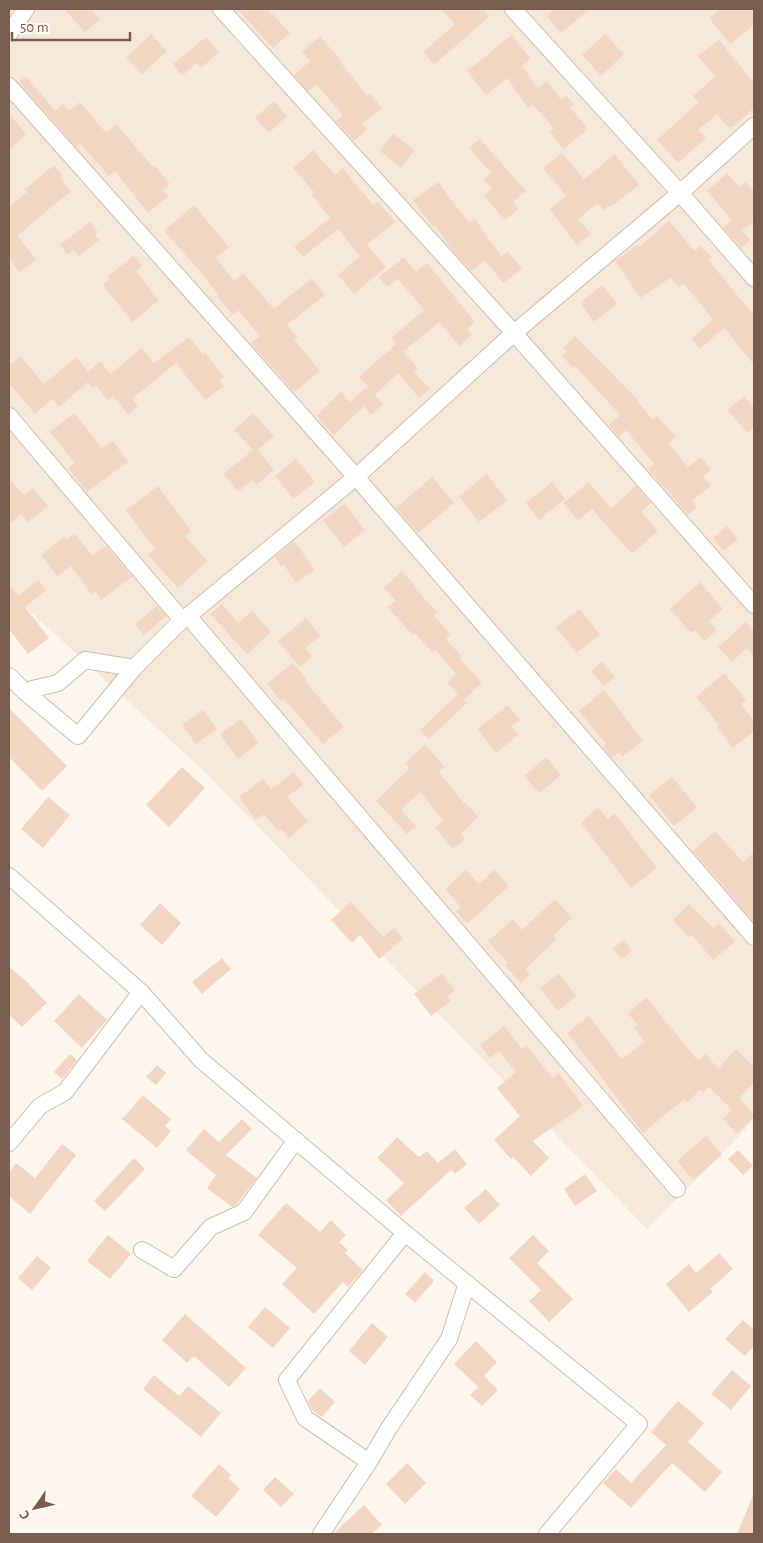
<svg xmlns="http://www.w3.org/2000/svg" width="763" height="1543" viewBox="0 0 763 1543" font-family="'Alegreya Sans',sans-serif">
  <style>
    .residential { fill: #f5e8da }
    .building { fill: #f3d5c3 }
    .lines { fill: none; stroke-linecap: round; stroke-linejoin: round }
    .minor-casing { stroke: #d1beb0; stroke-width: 18 }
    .minor { stroke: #fff; stroke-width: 16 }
  </style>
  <rect width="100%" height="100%" fill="#fdf6ec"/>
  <path class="residential" d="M9 9H754V1107L747 1128 647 1229 207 774 9 592Z"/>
  <path class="building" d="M64 9H91L100 19 85 32Z
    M237 9H268L290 33 273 48Z
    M441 9H483L490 16 434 65 423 52 455 24Z
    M555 9H590L561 33 547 16Z
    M721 9H754V25L730 44 709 18Z
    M151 34 167 51 142 74 126 58Z
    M605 34 624 54 601 76 582 55Z
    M512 35 531 59 522 66 538 88 547 81 561 100 566 95 574 104 570 107 588 129 563 149 550 132 554 128 533 105 528 108 507 78 486 95 467 71Z
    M320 36 342 62 341 63 367 96 370 94 382 108 362 124 367 130 354 141 336 121 343 115 316 84 308 91 294 75 310 61 302 52Z
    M206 37 219 52 201 68 197 63 182 76 173 64Z
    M719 40 754 83V108L733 127H728L717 114 698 130 706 138 678 163 657 140 699 102 693 96 715 77 698 56Z
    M26 76 55 111 63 104 69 111 80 102 106 133 116 124 153 167 155 166 170 184 163 190 168 196 148 213 115 171 109 176 80 143 76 147 19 82Z
    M274 101 287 116 269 133 255 118Z
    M9 114 26 134 9 150Z
    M393 134 415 150 401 168 380 151Z
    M480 139 526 191 513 202 518 209 505 220 484 196 492 189 484 179 491 173 469 148Z
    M313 150 335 175 343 168 373 205 378 202 395 222 367 245 386 267 354 294 338 275 360 256 338 229 303 257 294 247 330 218 311 194 314 192 293 168Z
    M562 153 584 179 615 154 639 185 610 207 609 206 603 210 598 203 578 219 591 234 577 245 549 209 566 196 543 168Z
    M54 165 62 176 60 178 71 191 17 236 36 259 20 272 9 259V207L27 192 24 190Z
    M727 173 739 187 745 182 754 191V221L742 230 750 240 741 248 723 227 732 220 707 191Z
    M438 182 469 223 475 219 501 256 508 251 522 269 503 283 485 260 471 271 453 251 435 225 433 227 413 200Z
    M194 205 229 247 216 258 234 281 243 273 274 309 312 278 325 295 287 325 297 337 294 339 320 371 294 392 251 343 260 336 238 310 233 315 217 296 218 295 200 271 164 231Z
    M669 221 695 251 701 246 712 257 708 260 754 315V365L724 328 700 349 692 339 713 319 683 283 679 287 670 278 640 298 615 261 638 245 639 247Z
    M90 222 98 232 95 234 99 240 79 256 74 250 68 255 60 245Z
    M134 255 142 266 136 271 159 300 132 322 103 285 109 279 107 277Z
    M404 257 416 272 427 263 475 322 467 329 472 335 459 346 439 322 403 352 391 338 424 310 398 279 387 287 379 277Z
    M602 285 617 304 594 322 580 303Z
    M575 336 638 400 637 401 653 420 657 416 676 437 668 443 688 467 701 457 711 470 703 476 711 486 692 501 697 507 688 515 666 489V490L648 469 654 464 626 430 619 437 609 425 620 415 575 366 573 368 562 356 567 351 563 348Z
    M189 337 203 355 205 353 224 377 219 380 224 386 205 400 176 363 132 399 138 406 128 415 113 396 108 400 96 385 93 388 88 382 59 407 52 399 35 414 9 383V365L20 356 44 384 76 357 88 372 100 361 110 374 142 348 154 363Z
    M396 344 418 368 414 372 430 389 419 398 398 373 375 395 383 404 371 415 364 406 334 435 316 416 341 392 350 402 368 386 359 377Z
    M744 396 754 407V427L747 433 728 410Z
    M74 413 102 448 113 441 128 462 87 492 68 468 75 463 50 432Z
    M253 413 274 436 258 450 274 470 256 485 252 480 238 492 223 474 253 450 234 430Z
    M296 459 315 482 293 499 275 476Z
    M487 474 507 500 479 522 459 496Z
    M432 477 454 503 418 533 396 508Z
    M9 478 24 495 33 488 48 506 28 522 21 514 9 524Z
    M552 482 565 499 539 520 526 503Z
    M589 482 611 509 636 486 651 503 641 512 658 531 632 554 592 509 578 521 563 503Z
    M158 486 191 531 185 536 207 561 178 588 148 555 155 549 126 510Z
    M345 504 365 530 344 547 323 520Z
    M727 526 738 539 724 551 713 538Z
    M75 534 92 556 106 546 132 577 101 600 95 591 91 594 71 566 57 576 41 555 64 537 66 540Z
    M294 541 315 570 296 583 284 565 281 567 275 557Z
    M402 571 415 585 414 587 437 612 434 616 451 635 446 639 461 656 459 658 482 683 464 700 467 703 429 739 420 730 458 694 447 683 456 674 435 649 432 652 415 633 413 635 387 607 396 601 384 588Z
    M39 580 46 590 25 607 49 638 28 654 9 629V585L18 596Z
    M700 582 723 609 709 621 717 630 704 641 695 630 691 633 670 609Z
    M222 604 238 623 252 611 271 632 247 654 210 614Z
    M157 606 166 616 144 635 135 624Z
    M580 609 600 635 576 653 556 627Z
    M306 618 320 636 305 648 312 656 300 667 278 641Z
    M746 622 754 631V657L747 648 732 662 718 647Z
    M602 662 615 677 604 686 591 671Z
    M293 663 307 680 306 682 344 727 323 744 284 699 281 701 267 684Z
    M724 673 746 700 741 704 754 721V731L733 748 717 727 719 725 696 697Z
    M604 690 643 741 622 757 619 752 612 758 603 747 606 744 579 711Z
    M508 705 520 720 511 726 518 735 496 753 477 729Z
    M9 708 67 766 42 791 9 757Z
    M203 710 217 729 196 744 182 725Z
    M241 719 259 743 238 759 220 734Z
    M425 745 445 767 439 772 464 803 465 802 478 817 461 834 465 839 453 849 435 827 443 821 420 792 401 810 416 826 407 834 376 801 410 768 405 763Z
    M546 757 561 775 539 793 524 776Z
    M182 767 205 788 169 827 146 805Z
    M294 772 303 785 287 797 308 821 289 838 281 829 278 831 264 814 256 820 239 797 263 779 271 789Z
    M672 777 697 807 674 826 649 795Z
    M48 797 70 815 43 848 21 829Z
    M598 808 608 819 614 813 657 868 631 888 581 823Z
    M715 831 743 862 754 852V922L693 851Z
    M466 870 479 884 494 870 509 886 467 924 456 911 461 907 445 889Z
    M555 899 572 918 553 936 557 939 525 969 530 974 521 983 505 966 508 963 488 941 513 919 522 930Z
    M351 902 383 937 394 928 403 939 379 959 360 935 352 943 331 920Z
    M160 903 181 923 162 945 140 925Z
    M689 904 713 928 719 923 735 942 713 960 692 935 689 937 673 920Z
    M623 940 632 950 622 959 613 949Z
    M222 958 231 969 202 994 192 982Z
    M9 967 25 980 47 1003 22 1027 9 1015Z
    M442 973 455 991 447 997 451 1001 431 1016 414 994Z
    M559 973 576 996 558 1011 540 988Z
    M79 994 107 1020 82 1048 54 1021Z
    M646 997 698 1061 706 1054 718 1069 736 1049 754 1067V1083L739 1098 754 1115V1118L737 1134 723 1119 732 1110 709 1087 703 1092 700 1090 687 1102 684 1099 643 1133 588 1059 567 1033 589 1016 622 1059 645 1042 634 1028 638 1025 628 1014Z
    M504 1026 522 1049 526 1045 553 1078 559 1073 583 1106 533 1141 549 1158 531 1176 513 1157 511 1159 494 1140 520 1116 497 1088 516 1072 499 1051 490 1058 480 1045Z
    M70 1054 77 1060 62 1079 54 1072Z
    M157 1065 166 1073 156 1085 146 1077Z
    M143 1095 171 1119 165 1126 171 1131 157 1148 122 1119Z
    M242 1119 252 1129 226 1155 257 1178 237 1204 232 1207 207 1188 216 1175 186 1150 204 1129 219 1142Z
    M706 1136 722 1155 693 1180 677 1161Z
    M397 1137 419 1157 427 1151 438 1163 455 1149 467 1164 455 1174 451 1170 401 1216 386 1200 404 1183 377 1158Z
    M62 1144 76 1155 30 1214 9 1196V1172L16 1163 35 1178Z
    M738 1150 753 1166 743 1175 728 1159Z
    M134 1158 145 1169 105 1211 94 1201Z
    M585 1174 597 1191 575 1206 564 1189Z
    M486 1189 500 1205 479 1224 464 1208Z
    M286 1203 320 1232 331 1220 346 1235 339 1242 348 1250 345 1253 363 1270 348 1287 343 1282 314 1314 282 1284 297 1268 258 1235Z
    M108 1235 131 1254 110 1279 87 1261Z
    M533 1235 549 1251 537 1263 573 1299 549 1322 529 1301 541 1290 509 1258Z
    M719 1253 733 1269 710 1289 713 1292 689 1312 666 1284 689 1264 696 1273Z
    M37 1256 51 1268 32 1290 18 1278Z
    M425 1272 434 1281 415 1303 405 1294Z
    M265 1307 290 1328 273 1348 248 1327Z
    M185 1314 246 1368 229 1387 194 1356 187 1363 162 1340Z
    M743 1320 754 1330V1346L745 1356 725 1339Z
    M372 1323 388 1337 365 1365 349 1351Z
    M476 1341 497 1362 484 1376 498 1390 482 1406 470 1395 478 1387 454 1364Z
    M732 1370 751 1386 731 1410 711 1394Z
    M154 1375 179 1396 188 1386 221 1413 201 1437 143 1389Z
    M320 1388 335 1402 322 1417 312 1410 308 1401Z
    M678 1401 704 1423 688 1442 722 1472 705 1492 672 1463 631 1508 603 1483 616 1469 631 1483 666 1445 651 1432Z
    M407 1463 426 1483 405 1504 386 1484Z
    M219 1464 231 1475 228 1478 240 1489 216 1517 191 1496Z
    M275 1477 294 1494 281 1507 263 1490Z
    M754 1493V1534H737Z
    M364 1505 382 1525 371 1534H333Z"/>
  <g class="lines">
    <defs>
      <path id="minor" d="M221 9 514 333 754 605
        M513 9 680 193 754 278
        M9 34 26 9
        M9 86 356 477 754 937
        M9 416 182 620 188 616 677 1189
        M188 616 356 477 514 333 680 193 754 126
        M9 676 24 691 58 683 85 660 134 668 182 620
        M24 691 78 736 134 668
        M9 876 141 992 201 1060 405 1233 639 1424 547 1534
        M9 1143 40 1106 65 1092 141 992
        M405 1233 287 1380 305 1418 369 1462 389 1428 449 1339 467 1283
        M142 1250 174 1269 211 1227 244 1212 296 1140
        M321 1534 369 1462"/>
    </defs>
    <use href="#minor" class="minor-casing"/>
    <use href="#minor" class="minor"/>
  </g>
  <rect width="763" height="1543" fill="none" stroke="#7a5c4d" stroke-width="20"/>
  <g transform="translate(35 1508) rotate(236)" stroke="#fffaf3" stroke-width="4" paint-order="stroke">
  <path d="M0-4L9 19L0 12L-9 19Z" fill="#7a5c4d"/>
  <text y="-8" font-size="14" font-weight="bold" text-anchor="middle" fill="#7a5c4d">С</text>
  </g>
  <path d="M12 32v8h118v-8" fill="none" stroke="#7a5c4d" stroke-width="2.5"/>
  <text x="20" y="32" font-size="15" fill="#7a5c4d" stroke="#fffaf3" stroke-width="4" paint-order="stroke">50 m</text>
</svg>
